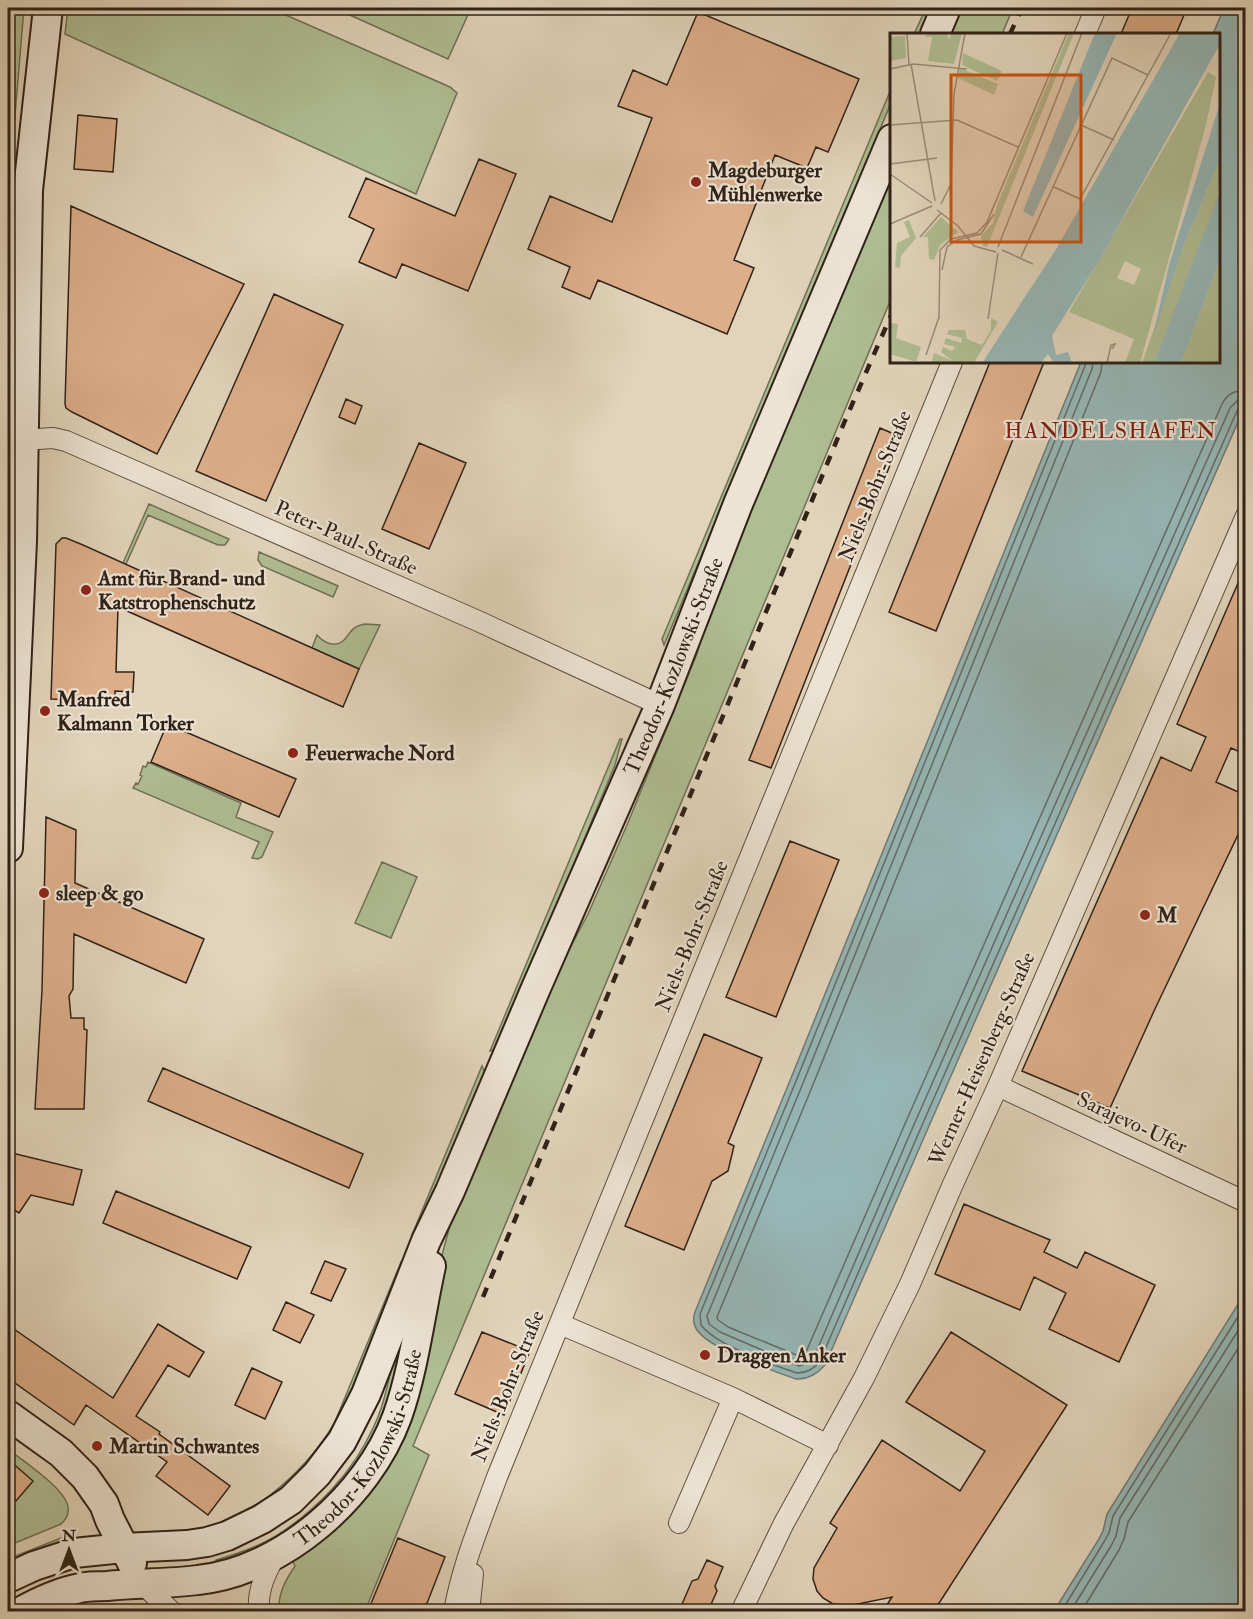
<svg xmlns="http://www.w3.org/2000/svg" width="1253" height="1619" viewBox="0 0 1253 1619" font-family="'IM FELL Double Pica',serif">
  <style>
    .green { fill: #afbd93; stroke: #6f7056; stroke-width: 1.5 }
    .water { fill: #96b7b7; stroke: #6d7b77; stroke-width: 1.5 }
    .lines { fill: none; stroke-linecap: round; stroke-linejoin: round }
    .shore { stroke: #626c68; stroke-width: 1.5 }
    .building { fill: #ddae8a; stroke: #2f2218; stroke-width: 1.5 }
    .street-casing { stroke: #5c4e41; stroke-width: 22 }
    .secondary-casing { stroke: #2f2218; stroke-width: 32 }
    .street { stroke: #ece3d3; stroke-width: 20 }
    .secondary { stroke: #ece3d3; stroke-width: 28 }
    .rail { stroke: #2f2218; stroke-width: 4.5; stroke-dasharray: 10 10; stroke-linecap: butt }
    .poi-dot { fill: #8f2418; stroke: #ece3d3; stroke-width: 2 }
    .labels { text-anchor: middle; dominant-baseline: central; stroke-width: 4.5; stroke-linejoin: round; paint-order: stroke }
    .poi-label { font-size: 21px; font-weight: bold; fill: #2f2218; stroke: #ece3d3; text-anchor: start }
    .street-label { font-size: 21px; fill: #2f2218; stroke: #ece3d3 }
    .neighbourhood-label { font-size: 22px; letter-spacing: 1.5px; fill: #7a1f14; stroke: #ece3d3 }
    .inset-road { fill: none; stroke: #9a8d7a; stroke-width: 1.5 }
    .view { fill: #cc510e; fill-opacity: 0.15; stroke: #cc510e; stroke-width: 3 }
    .inset-edge { fill: none; stroke: #2f2218; stroke-width: 3 }
  </style>
  <rect width="100%" height="100%" fill="#e2d4bb"/>
  <filter id="stains"><feTurbulence type="fractalNoise" baseFrequency=".00333" numOctaves="4"/><feColorMatrix values="0 0 0 0 .2 0 0 0 0 .09 0 0 0 0 .02 0 0 0 .5 -.17"/></filter>
  <radialGradient id="worn" r=".72"><stop offset=".6" stop-color="#630" stop-opacity="0"/><stop offset="1" stop-color="#630" stop-opacity=".3"/></radialGradient>
  <path class="green" d="M8 8H24L8 199Z
    M68 8H270L450 87 457 93 416 194 65 34Z
    M334 8H471L448 59Z
    M926 8H931L920 34H914Z
    M958 8H1013L1002 34H947Z
    M891 89V103L664 645 662 639Z
    M891 167V299L413 1446 429 1455 365 1611 279 1612C278 1593 285 1581 295 1566L291 1558 350 1510 441 1259 450 1225 462 1194 552 982 588 914 627 825 696 656 717 589Z
    M149 504 229 539 225 545H218L148 515 126 564 123 563Z
    M259 552 338 586 333 597 262 566 258 560Z
    M365 624 380 625 359 669 312 648 317 635C323 642 334 648 343 641 348 637 350 630 356 627 359 625 362 625 365 624Z
    M620 739H622L615 765 497 1049 490 1051Z
    M148 762 241 803 236 817 273 832 262 857 258 859 252 858 259 842 133 788 136 783 138 784 142 776 140 775 143 766 146 767Z
    M382 862 417 877 391 938 355 923Z
    M482 1066 486 1075 420 1233 412 1235Z
    M401 1262 404 1268 348 1402 328 1441 278 1496 225 1522C240 1513 255 1506 269 1496 295 1476 317 1452 334 1424Z
    M396 1356 400 1358 390 1399 369 1444 362 1457 329 1498 279 1539 217 1566 216 1560C237 1554 258 1547 276 1536 318 1509 354 1471 374 1426 380 1414 384 1400 387 1387 390 1377 391 1365 396 1356Z
    M8 1449C22 1460 66 1489 68 1507 69 1515 66 1519 61 1524L8 1546Z
    M61 1538 65 1539 57 1544 8 1565V1559Z"/>
  <path class="water" d="M1224 8H1245V406L929 1126 825 1365C817 1374 808 1380 796 1379 773 1371 709 1349 697 1330 693 1324 693 1318 695 1312L789 1083 1081 362H1218V34H1213Z
    M1245 1293V1611H1054L1099 1539 1103 1531 1107 1514Z"/>
  <g class="lines">
    <path class="shore" d="M1086 362 1085 366 794 1086 700 1314 701 1325C716 1345 773 1365 797 1373 807 1373 814 1369 820 1361L923 1123 1237 411 1240 407 1246 406
      M1093 362 1092 369 801 1088 707 1316 709 1324 720 1332 799 1366 808 1363 814 1357 916 1120 1230 408 1237 401 1246 399
      M1102 362 1101 372 810 1092 717 1317 718 1320 728 1327 799 1356 806 1352 908 1117 1222 404C1227 394 1235 390 1246 390
      M1061 1612 1104 1542 1109 1533 1113 1516 1246 1304
      M1070 1612 1111 1546 1116 1536 1120 1518 1246 1318
      M1081 1612 1119 1550 1124 1539 1128 1522 1246 1336"/>
  </g>
  <path class="building" d="M1132 8H1187L1176 34H1121Z
    M698 12 859 79 828 152 816 147 807 168 775 155 734 260 754 268 727 334 598 280 590 299 562 287 570 267 528 249 550 196 612 222 652 118 618 106 633 70 667 85Z
    M78 115 117 119 113 172 74 169Z
    M479 159 516 174 468 291 402 264 396 278 359 262 374 229 349 217 366 178 455 216Z
    M71 206 244 284 157 454 72 412 66 408 65 404Z
    M274 294 343 325 266 501 196 471Z
    M990 362H1044L936 631 889 612Z
    M346 399 362 406 355 424 339 417Z
    M880 428 901 437 771 768 749 760Z
    M419 443 466 463 429 549 382 529Z
    M62 538H66L83 545 359 669 343 707 118 607 116 672H134L133 692 115 691V701L51 699 56 544Z
    M1245 567V754L1231 748 1216 782 1245 795V820L1154 1011 1110 1108 1022 1071 1161 757 1191 771 1206 737 1177 724Z
    M167 724 296 779 279 817 151 762Z
    M46 817 76 830 75 883 204 939 186 983 74 934 73 989 69 996 71 1018H84V1029L87 1030 84 1109H35L42 990Z
    M790 841 839 860 776 1017 726 997Z
    M704 1034 762 1058 728 1143 734 1146 728 1171 712 1181 684 1250 625 1226Z
    M163 1068 363 1154 349 1188 148 1101Z
    M12 1153 82 1170 73 1205 31 1195 19 1213 8 1206V1160Z
    M116 1191 251 1247 237 1279 103 1223Z
    M964 1204 1050 1240 1044 1252 1077 1268 1085 1252 1155 1285 1119 1362 1049 1329 1066 1293 1034 1277 1020 1310 935 1274Z
    M325 1261 346 1269 331 1301 311 1293Z
    M286 1302 314 1315 300 1343 273 1330Z
    M158 1324 204 1352 189 1377 168 1365 136 1416 160 1432 159 1434 230 1486 208 1515 156 1476 167 1462 86 1405 74 1425 8 1378V1325L113 1398Z
    M482 1332 530 1351 504 1415 455 1394Z
    M951 1332 1067 1405 934 1611H883L892 1597 848 1606 833 1604 823 1598 817 1591 813 1579 814 1568 837 1528 830 1523 882 1440 960 1491 985 1451 906 1402Z
    M252 1368 282 1382 265 1419 235 1405Z
    M8 1459 33 1481 16 1501 8 1493Z
    M398 1538 445 1557 424 1611H368Z
    M707 1560 723 1567 715 1586 717 1591 708 1611H679L692 1581 698 1579Z"/>
  <g class="lines">
    <defs>
      <path id="street" d="M1085 34 1096 8
        M8 441 53 438 66 441 478 621 660 705
        M998 1086 1246 1202
        M560 1324 733 1398 828 1445
        M679 1523 733 1398
        M143 1584 172 1612
        M259 1612C257 1590 266 1571 277 1553
        M454 1612C462 1565 481 1521 497 1477L952 362
        M469 1612 473 1574
        M741 1612 784 1523 864 1378 910 1284 953 1184 998 1086 1246 516"/>
      <g id="secondary">
        <path d="M935 34 946 8"/>
        <path d="M8 848 22 541 28 190 48 8"/>
        <path d="M8 1415 61 1453 85 1477 104 1504 110 1520 132 1563"/>
        <path id="s1" d="M8 1578 34 1566 74 1553 123 1548 187 1545 207 1542 227 1536 262 1519 291 1500 317 1474 342 1441 366 1394 426 1241 450 1191 536 988 660 705 738 504 892 139"/>
        <path id="s2" d="M20 1612C38 1602 60 1592 80 1588 88 1586 98 1586 107 1586 137 1583 168 1584 198 1580 283 1571 368 1496 397 1417 414 1369 420 1316 431 1266"/>
      </g>
    </defs>
    <use href="#street" class="street-casing"/>
    <use href="#secondary" class="secondary-casing"/>
    <use href="#street" class="street"/>
    <use href="#secondary" class="secondary"/>
    <path class="rail" d="M1010 34 1022 8
      M483 1297 844 423 892 313"/>
  </g>
  <g class="poi-dot">
    <circle cx="696" cy="182" r="6"/>
    <circle cx="86" cy="590" r="6"/>
    <circle cx="45" cy="711" r="6"/>
    <circle cx="293" cy="753" r="6"/>
    <circle cx="44" cy="893" r="6"/>
    <circle cx="1145" cy="915" r="6"/>
    <circle cx="705" cy="1355" r="6"/>
    <circle cx="97" cy="1446" r="6"/>
  </g>
  <g class="labels">
    <g class="poi-label">
      <text x="708" y="170">Magdeburger<tspan x="708" dy="24">Mühlenwerke</tspan></text>
      <text x="98" y="578">Amt für Brand- und<tspan x="98" dy="24">Katstrophenschutz</tspan></text>
      <text x="57" y="699">Manfred<tspan x="57" dy="24">Kalmann Torker</tspan></text>
      <text x="305" y="753">Feuerwache Nord</text>
      <text x="56" y="893">sleep &amp; go</text>
      <text x="1157" y="915">M</text>
      <text x="717" y="1355">Draggen Anker</text>
      <text x="109" y="1446">Martin Schwantes</text>
    </g>
    <g class="street-label">
      <text transform="translate(875 486) rotate(-68)">Niels-Bohr-Straße</text>
      <text transform="translate(346 538) rotate(24)">Peter-Paul-Straße</text>
      <text stroke="none"><textPath href="#s1" startOffset="1220">Theodor-Kozlowski-Straße</textPath></text>
      <text transform="translate(692 936) rotate(-68)">Niels-Bohr-Straße</text>
      <text transform="translate(982 1059) rotate(-66)">Werner-Heisenberg-Straße</text>
      <text transform="translate(1132 1123) rotate(25)">Sarajevo-Ufer</text>
      <text transform="translate(508 1386) rotate(-68)">Niels-Bohr-Straße</text>
      <text stroke="none"><textPath href="#s2" startOffset="406">Theodor-Kozlowski-Straße</textPath></text>
    </g>
    <g class="neighbourhood-label">
      <text x="1111" y="431">HANDELSHAFEN</text>
    </g>
  </g>
  <g transform="translate(890 33)">
    <rect width="330" height="330" fill="#e2d4bb"/>
    <path d="M37 0H57L59 7 61 0H72L64 31 38 28 42 4H35ZM179 0H184L97 214 93 213 91 203 103 190 107 172ZM15 3 16 25 0 28V4ZM73 20 112 38 107 48 72 32ZM70 35 108 51 104 62 68 45ZM318 39 326 44 316 92 250 330H235L244 306 179 279ZM235 228 251 236 244 252 227 245ZM330 127 327 174 264 330H252L294 211ZM51 184 68 199 50 212 44 227 39 226 38 204H33ZM19 187 26 205 11 223 10 235 5 234 7 210 20 204 14 189ZM330 226V330H291ZM101 285 108 289 84 330H41L44 320 63 328 51 319 53 314 62 318 65 314 54 311 56 305 71 310 72 305 57 301 59 297H75L77 306 92 312 101 297ZM0 290 8 291 6 305 31 314 26 329 0 321Z" fill="#afbd93" fill-rule="evenodd"/>
    <path d="M205 0H227L143 184 133 178ZM290 0H330V11L210 226 162 303 166 322 178 319 182 330H164L158 321 151 330H92L165 218ZM330 70V127L294 211 262 307 279 232ZM330 159V226L291 330H264Z" fill="#96b7b7"/>
    <path class="inset-road" d="M17 0 19 32M21 31 45 168M0 36 23 31 77 36M0 92 67 87 128 114M191 92 224 107M0 131 47 125M0 141 42 170M164 154 190 166 281 0M51 171 61 151 64 61 75 0M47 177 68 193 84 213 106 219M0 191 42 173M30 204 51 180M108 214 192 0M112 217 143 231M131 224 222 25 258 42M52 237 57 214 67 207 91 201 104 181M49 286 50 217 61 206 87 200 97 189 177 0M98 286 108 220M36 322 49 284M217 330 221 312 225 311 222 316"/>
    <path class="view" d="M61 42H191V209H61Z"/>
    <rect width="330" height="330" class="inset-edge"/>
  </g>
  <rect width="1253" height="1619" fill="none" stroke="#e2d4bb" stroke-width="30"/>
  <rect x="9" y="9" width="1235" height="1601" fill="none" stroke="#2f2218" stroke-width="3"/>
  <rect x="15" y="15" width="1223" height="1589" fill="none" stroke="#2f2218" stroke-width="1.5"/>
  <g transform="translate(69 1550)" stroke="#ece3d3" stroke-width="4.5" paint-order="stroke">
  <path d="M0-4.5L10 22L0 15L-10 22Z" fill="#2f2218"/>
  <text y="-9" font-size="16" font-weight="bold" text-anchor="middle" fill="#2f2218">N</text>
  </g>
  <rect width="100%" height="100%" filter="url(#stains)"/>
  <rect width="100%" height="100%" fill="url(#worn)"/>
</svg>
